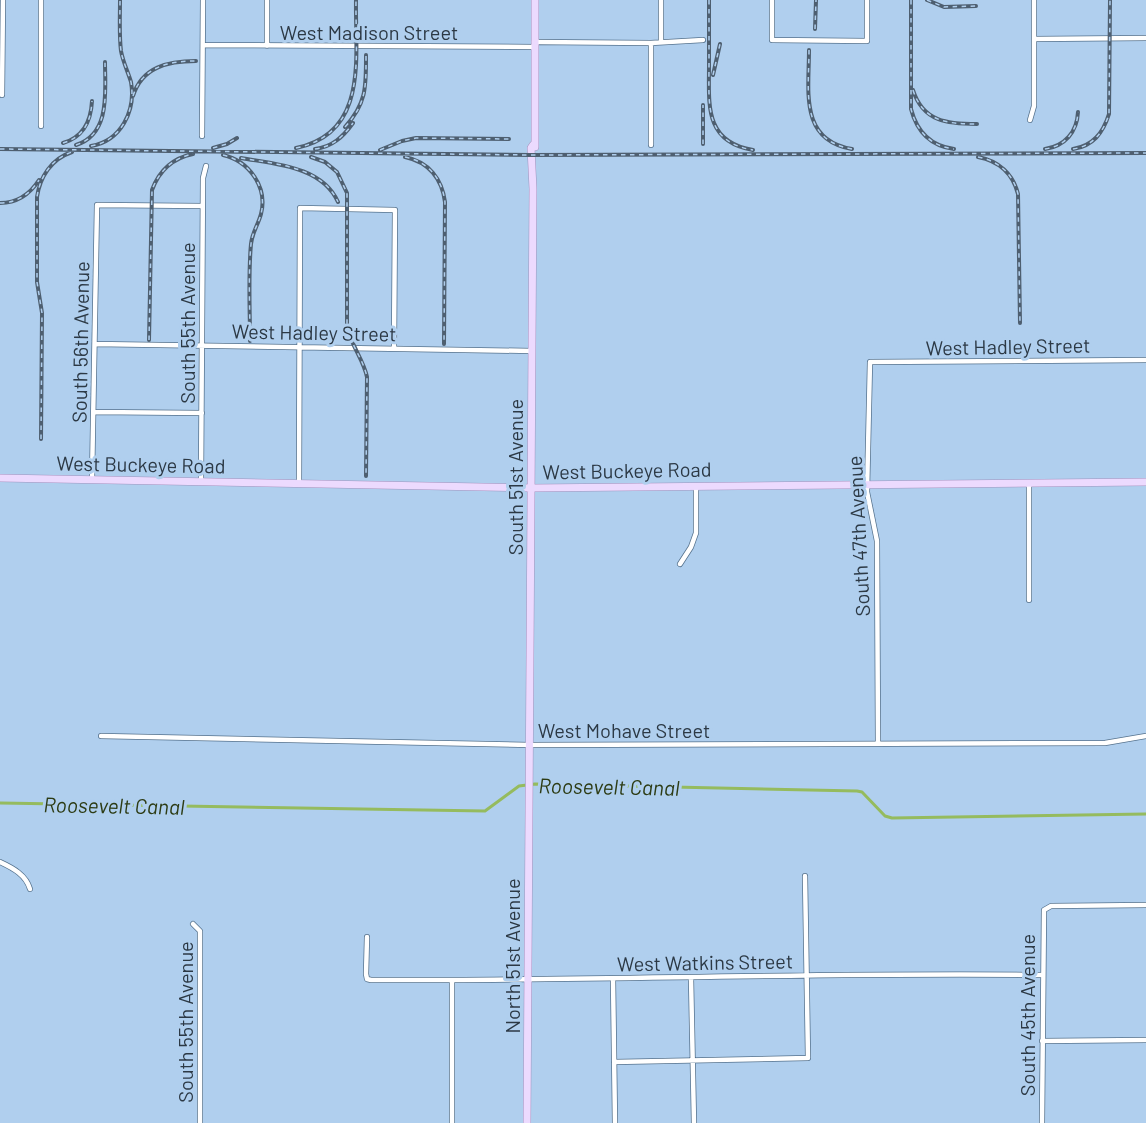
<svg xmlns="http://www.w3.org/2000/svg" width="1146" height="1123" viewBox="0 0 1146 1123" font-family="Barlow,sans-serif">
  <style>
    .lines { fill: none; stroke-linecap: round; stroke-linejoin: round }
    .canal { stroke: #95bb5e; stroke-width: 3 }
    .minor-casing { stroke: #55728d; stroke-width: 6 }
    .major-casing { stroke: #a192bd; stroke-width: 8 }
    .minor { stroke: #fff; stroke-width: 4.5 }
    .major { stroke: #ecdafe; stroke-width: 7 }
    .rail-casing { stroke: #4e5f70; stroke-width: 4 }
    .rail { stroke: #b0cfee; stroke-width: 1.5; stroke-dasharray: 4.5; stroke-linecap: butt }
    .labels { text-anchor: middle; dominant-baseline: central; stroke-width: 6; stroke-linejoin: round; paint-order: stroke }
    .street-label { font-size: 20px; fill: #2c3945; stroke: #b0cfee }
    .water-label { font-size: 21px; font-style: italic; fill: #2d3c15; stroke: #b0cfee }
  </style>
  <rect width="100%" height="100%" fill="#b0cfee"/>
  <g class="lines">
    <path class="canal" d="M0 803 485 811 519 786 535 784 857 791 862 792 885 816 892 818 1146 814"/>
    <defs>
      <path id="minor" d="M41 0V126
        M772 0V40L867 41V0
        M1034 39 1146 38
        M534 42 651 43 703 40
        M661 42V0
        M203 45 534 47
        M267 46V0
        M2 95 3 0
        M1030 120 1034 106V0
        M202 136 203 0
        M651 145V43
        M95 344 532 351
        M94 412 202 413
        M92 480 97 205 202 206
        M201 482 203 178 206 166
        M299 484 300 208 395 210 394 348
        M680 564 691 547 696 533V486
        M1029 600V483
        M101 736 530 745 1105 743 1146 736
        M878 744 877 541 867 492 870 362 1146 360
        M0 862C13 868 26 875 30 889
        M193 924 200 931V1123
        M367 937 366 974 367 979 371 980C595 981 819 972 1043 975
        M613 978 615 1123
        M691 978 694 1123
        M1042 1041 1146 1040
        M614 1062 808 1058 805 876
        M452 1123V980
        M1042 1123 1044 910 1051 906 1146 905"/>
      <path id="major" d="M535 0V147
        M0 478 531 488 1146 482
        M527 1123 533 189 531 148 533 145"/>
    </defs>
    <use href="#minor" class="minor-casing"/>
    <use href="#major" class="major-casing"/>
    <use href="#minor" class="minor"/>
    <use href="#major" class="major"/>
    <defs>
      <path id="rail" d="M709 0C709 22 709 44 709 66 709 104 704 142 753 150
        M911 0V109C917 132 931 146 954 149
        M927 0 944 7 976 6
        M815 29 816 0
        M809 50C809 91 799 140 852 149
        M713 75 720 44
        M913 90C923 122 948 124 977 124
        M133 96C142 67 168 61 196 61
        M345 127C367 103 366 86 366 55
        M63 143C84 137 91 121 92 101
        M703 144V105
        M76 145C111 134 105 91 105 62
        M91 146C121 141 136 111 131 82 128 72 123 62 121 51 119 35 120 17 120 0
        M213 148 227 144 237 138
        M296 148C369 133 355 57 356 0
        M0 149 531 155 1146 153
        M315 149C332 147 343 137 353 123
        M1045 149C1065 146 1077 132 1078 112
        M1073 149C1093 146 1103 133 1109 114L1110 0
        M380 150 402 141 416 138 509 139
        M223 155C249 161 268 187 261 214 258 225 252 233 251 244 248 276 250 309 250 341
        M311 157 325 162 337 172 347 193V324C349 343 363 358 367 377L366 476
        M405 157C429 162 442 179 445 202L444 344
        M978 157C999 161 1013 174 1018 194L1020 323
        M241 158C274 164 322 166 338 202
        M0 203C17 203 30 194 39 180
        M149 340 152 190C159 171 173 158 193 154
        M41 439 42 313 37 282V197C40 177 51 159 72 152"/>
    </defs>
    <use href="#rail" class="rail-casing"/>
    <use href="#rail" class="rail"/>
  </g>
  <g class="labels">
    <g class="street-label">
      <text x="369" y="32">West Madison Street</text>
      <text transform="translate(187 323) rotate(-90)">South 55th Avenue</text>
      <text transform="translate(314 332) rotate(1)">West Hadley Street</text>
      <text transform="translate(80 342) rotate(-89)">South 56th Avenue</text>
      <text transform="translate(1008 346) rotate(-1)">West Hadley Street</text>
      <text transform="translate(141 464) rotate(1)">West Buckeye Road</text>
      <text transform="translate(627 470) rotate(-1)">West Buckeye Road</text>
      <text transform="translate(515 477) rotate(-90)">South 51st Avenue</text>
      <text transform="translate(858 536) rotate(-93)">South 47th Avenue</text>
      <text x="624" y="730">West Mohave Street</text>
      <text transform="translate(512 956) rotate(-90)">North 51st Avenue</text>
      <text transform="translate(705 962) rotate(-1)">West Watkins Street</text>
      <text transform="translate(1027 1015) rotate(-90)">South 45th Avenue</text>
      <text transform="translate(185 1022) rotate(-90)">South 55th Avenue</text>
    </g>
    <g class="water-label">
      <text transform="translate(609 786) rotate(1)">Roosevelt Canal</text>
      <text transform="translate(114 805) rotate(1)">Roosevelt Canal</text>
    </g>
  </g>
</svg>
